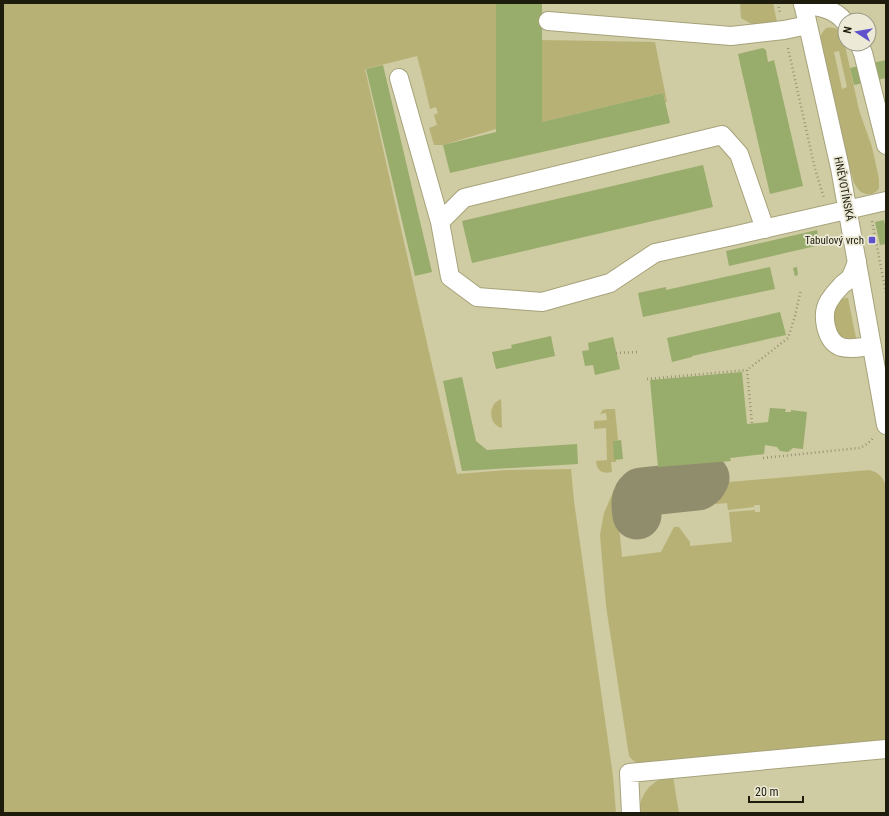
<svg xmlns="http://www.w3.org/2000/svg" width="889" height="816" viewBox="0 0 889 816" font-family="'Roboto Condensed',sans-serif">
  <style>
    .green { fill: #b8b175; fill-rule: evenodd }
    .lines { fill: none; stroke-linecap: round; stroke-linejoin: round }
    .taxiway { stroke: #908d6d; stroke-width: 49 }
    .building { fill: #98ac6c }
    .minor-casing { stroke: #a6a27a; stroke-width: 20 }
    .path { stroke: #989574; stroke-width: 2.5; stroke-dasharray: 1 3; stroke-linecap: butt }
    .minor { stroke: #fff; stroke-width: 18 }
    .poi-dot { fill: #5f52ca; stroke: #ecead6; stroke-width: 1.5 }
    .labels { text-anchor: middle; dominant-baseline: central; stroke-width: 3.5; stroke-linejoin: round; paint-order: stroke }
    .street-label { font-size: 11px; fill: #1e1d0d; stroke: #ecead6 }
    .poi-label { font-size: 11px; fill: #1e1d0d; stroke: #ecead6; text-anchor: end }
  </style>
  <rect width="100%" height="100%" fill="#cfcba2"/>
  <path class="green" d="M3 3H496V129L443 145H434L429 128 437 125 434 115 438 113 436 107 430 109 424 83 417 56 365 69 411 273 457 474 507 470 571 469 574 501 613 776 616 813H3Z
    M740 3H773L777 22 755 26 741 18Z
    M826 28C838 26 841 31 844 41L859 110 872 147 879 179V188L877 191 872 194H866L861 192 858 189 854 183 844 146 820 39 822 33ZM839 51 847 87 842 89 834 52Z
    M542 40 655 42 667 102H665L663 93 542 122Z
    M845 298H848L856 338C831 345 824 307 845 298Z
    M501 399 502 428C491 426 488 411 495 403 497 401 499 400 501 399Z
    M607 409H615L618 440 614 441 616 462H611L612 472C603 474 597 472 596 461L607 460 606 428 594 429V421L607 420 606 413 600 414 603 410Z
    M869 470C878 472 883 477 886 486V740L883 741 642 764C636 763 633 761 629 756L606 606 600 535 604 513 613 492 627 490 629 515 618 516 622 557 661 552 674 527H679L690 542V546L732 542 729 512 755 510V512H760V505H754V507L728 510 727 503 716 504 715 493 718 483Z
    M694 494 699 498V505L682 507 681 503H674L675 510 646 514 645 504 649 498Z
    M671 775 673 777 679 813H639C640 802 643 791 653 784 657 780 665 778 671 775Z"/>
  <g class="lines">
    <path class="taxiway" d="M637 515C636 506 634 498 641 492L698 486 702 483 705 478"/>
  </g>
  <path class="building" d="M496 3H542V122L663 93 670 123 450 173 443 145 496 132Z
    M763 48 766 50 768 62 774 60 803 186 770 194 741 68 738 54Z
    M886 60V78L854 85 850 68Z
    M383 65 432 272 415 276 366 69Z
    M703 165 713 207 472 263 462 221Z
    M884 220 886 230V244L880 245 875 222Z
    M817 230 820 245 729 266 726 251Z
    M770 267 775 289 643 317 638 293 666 287V290Z
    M797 267 798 275 795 276 793 268Z
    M780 312 786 335 692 356V357L672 362 667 338Z
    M551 336 555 356 496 369 492 352 512 348 511 345Z
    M613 337 620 369 595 375 593 365 585 366 582 351 589 350 588 343Z
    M742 372 747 424 768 422 770 408 786 409 785 412H791V410L807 412 803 449 793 448 788 452 780 451 777 447 765 445 764 454 730 458 731 461 658 467 650 380Z
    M462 377 476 441 487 450 577 444 578 464 462 471 443 381Z
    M621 440 623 459 614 460 613 441Z"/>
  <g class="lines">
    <defs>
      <path id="minor" d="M803 3 840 168 886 425
        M803 5C819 6 835 9 845 22
        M548 21 731 36 784 30 808 25
        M859 44 863 53 886 145
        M399 78 440 222
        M765 229 739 154 722 135 464 198 440 222 450 277 477 297 542 302 610 283 655 253 737 235 886 201
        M857 261C855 267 853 274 850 278 847 282 843 283 841 286 836 291 832 296 829 301 821 314 825 341 841 347 851 350 862 347 872 346
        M631 813 629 773 886 749"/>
    </defs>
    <use href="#minor" class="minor-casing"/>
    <path class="path" d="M778 3 780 13
      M788 48 815 169 824 198
      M872 221 886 293
      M616 353 637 352
      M647 379 747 370
      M752 423 747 370 788 338 795 316 801 289
      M763 458 859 448C865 446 871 442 874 436"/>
    <use href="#minor" class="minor"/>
  </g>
  <rect class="poi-dot" x="868" y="236" width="8" height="8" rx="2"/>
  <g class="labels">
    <g class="street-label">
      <text transform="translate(844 189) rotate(79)">HNĚVOTÍNSKÁ</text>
    </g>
    <g class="poi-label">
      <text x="864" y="240">Tabulový vrch</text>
    </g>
  </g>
  <rect width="889" height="816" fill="none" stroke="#1e1d0d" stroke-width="8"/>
  <g transform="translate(857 32) rotate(282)"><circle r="19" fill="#ecead6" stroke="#9a9886"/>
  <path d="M0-3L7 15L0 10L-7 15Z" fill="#5f52ca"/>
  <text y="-6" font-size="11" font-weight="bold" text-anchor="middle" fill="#1e1d0d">N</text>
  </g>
  <path d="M749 796v6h54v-6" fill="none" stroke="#1e1d0d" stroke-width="2"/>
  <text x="755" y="796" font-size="12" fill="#1e1d0d" stroke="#ecead6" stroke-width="3" paint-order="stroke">20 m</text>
</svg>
